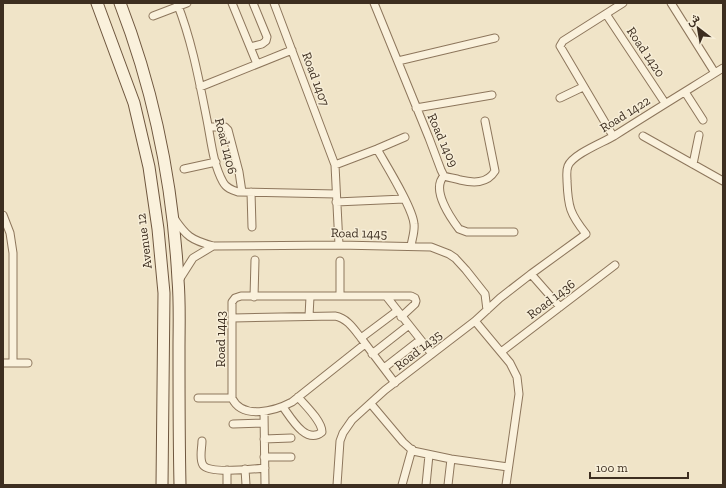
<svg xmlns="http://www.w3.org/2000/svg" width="726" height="488" viewBox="0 0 726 488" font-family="'Zilla Slab',Vazirmatn,serif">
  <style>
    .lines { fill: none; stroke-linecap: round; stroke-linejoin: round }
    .street-casing { stroke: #8d765c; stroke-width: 9 }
    .secondary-casing { stroke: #6f573f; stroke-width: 13 }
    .street { stroke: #faf1dc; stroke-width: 7 }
    .secondary { stroke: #faf1dc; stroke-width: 11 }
    .labels { text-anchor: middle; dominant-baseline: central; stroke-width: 3; stroke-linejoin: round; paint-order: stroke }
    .street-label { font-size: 13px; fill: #3d2e20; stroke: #f7eed8 }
  </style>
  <rect width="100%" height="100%" fill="#f0e4c8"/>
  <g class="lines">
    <defs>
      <path id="street" d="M177 3C192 41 199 80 207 120 211 140 213 164 223 182 226 188 232 190 238 192L336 194
        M232 3 257 64
        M274 3 335 165 339 245
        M374 3 429 138 441 170 444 176C449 178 455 178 460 180 473 183 487 184 495 171L485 121
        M671 3 715 73
        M606 14 665 103
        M153 16 187 3
        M250 47 262 44 266 41 267 37 253 3
        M398 61 495 38
        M200 87 292 50
        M685 92 703 120
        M560 98 583 87
        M416 108 492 95
        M209 127H225L228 130 239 172 242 192
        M613 136 560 46 563 41 623 3
        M643 136 723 181
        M377 149C386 165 413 208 414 224 415 231 412 239 411 246
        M693 164 699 135
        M335 165 377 149 405 137
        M184 169 216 162
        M444 176C431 189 450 217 459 229L467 232H514
        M251 192 252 227
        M336 202 404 199
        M3 215 10 233 13 253V363
        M174 218C186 236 191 240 213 246L339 245 431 247 449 254 455 258 466 270 485 294 487 310
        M531 274 560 307
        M179 280 193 258 213 246
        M340 296V261
        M386 296H411L415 298 416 301 415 304 401 317
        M254 297 255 260
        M309 316 310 297
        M233 318 335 316C347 318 354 329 361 338
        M475 321 510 363 517 377 519 394 506 485
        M365 344 292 402C275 411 242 420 232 398V302L235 298 241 296H386L432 354
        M501 352 615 265
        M372 354 409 325
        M3 363H28
        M384 368 420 340
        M395 383 361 338 397 311
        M198 398H232
        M371 404 403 442 413 451 451 459 508 467
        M283 407C291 418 306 445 322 432 322 421 305 405 298 397
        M264 412 265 485
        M233 424 264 423
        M264 439 291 438
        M202 441C202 448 199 459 203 465 209 474 254 469 265 468
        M264 457H291
        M245 469 246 485
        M227 470V485
        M337 485 340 441 343 433 352 420 385 390 475 321 500 298 531 274 586 234C570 214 568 207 567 181 567 176 566 171 568 166 573 154 602 143 614 136 650 113 686 91 723 68
        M402 485 412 449
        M426 485 429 455
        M448 485 451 459"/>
      <path id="secondary" d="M97 3 134 103 149 167 158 229 164 293 162 485
        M120 3C154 91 173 186 178 280 180 303 179 326 179 349 179 394 179 440 180 485"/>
    </defs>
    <use href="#street" class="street-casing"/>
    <use href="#secondary" class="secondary-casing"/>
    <use href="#street" class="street"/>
    <use href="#secondary" class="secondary"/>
  </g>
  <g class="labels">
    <g class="street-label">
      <text transform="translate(646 52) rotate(56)">Road 1420</text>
      <text transform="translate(316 79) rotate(70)">Road 1407</text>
      <text transform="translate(625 114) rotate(-32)">Road 1422</text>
      <text transform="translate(443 140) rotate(66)">Road 1409</text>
      <text transform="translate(226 146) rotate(76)">Road 1406</text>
      <text transform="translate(359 233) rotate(1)">Road 1445</text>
      <text transform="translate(144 241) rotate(-97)">Avenue 12</text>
      <text transform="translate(551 299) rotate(-37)">Road 1436</text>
      <text transform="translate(220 339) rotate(-90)">Road 1443</text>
      <text transform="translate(418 350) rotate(-38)">Road 1435</text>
    </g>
  </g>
  <rect width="726" height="488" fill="none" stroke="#3d2e20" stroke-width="8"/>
  <g transform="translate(698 28) rotate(329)" stroke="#f7eed8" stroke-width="3" paint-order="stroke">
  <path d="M0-3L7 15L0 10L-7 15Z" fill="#3d2e20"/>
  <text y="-6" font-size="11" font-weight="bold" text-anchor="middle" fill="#3d2e20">ش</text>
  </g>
  <path d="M590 472v6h98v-6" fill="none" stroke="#3d2e20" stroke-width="2"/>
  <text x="596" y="472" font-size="12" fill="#3d2e20" stroke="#f7eed8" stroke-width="3" paint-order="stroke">100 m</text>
</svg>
